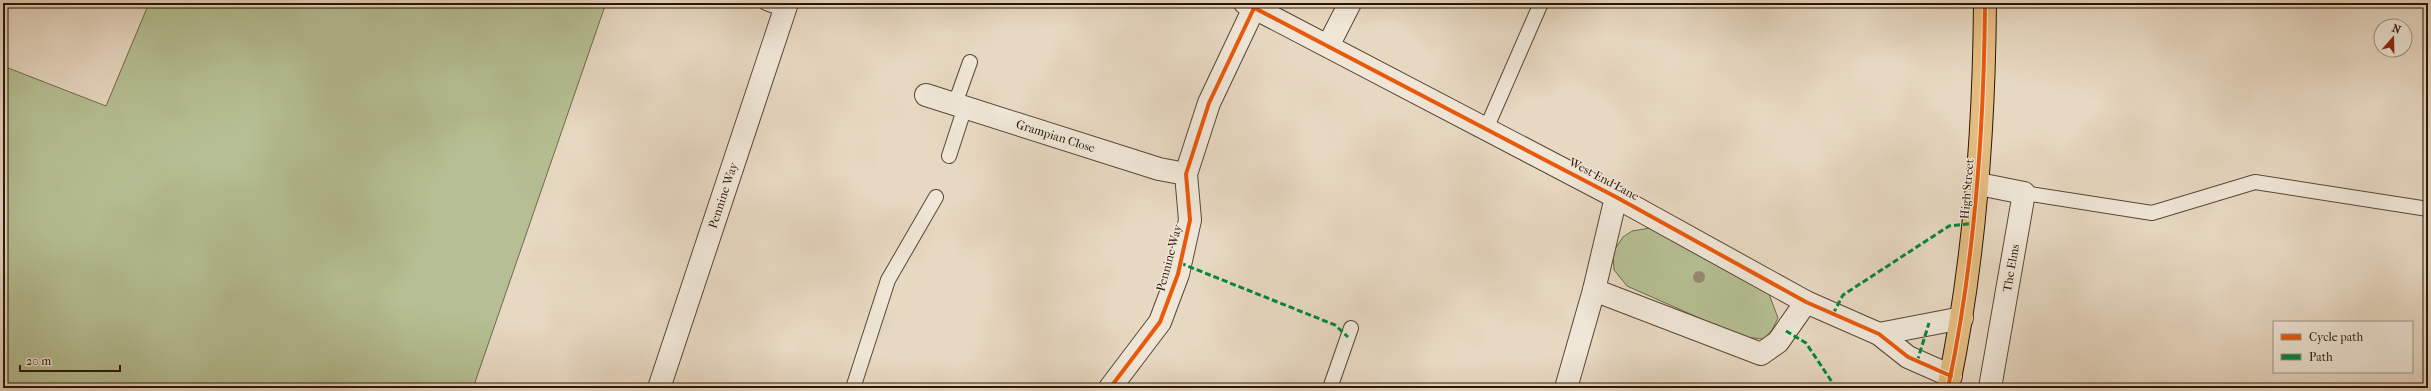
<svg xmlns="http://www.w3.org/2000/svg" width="2431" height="391" viewBox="0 0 2431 391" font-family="'IM FELL French Canon',serif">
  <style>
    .green { fill: #b5bf93; stroke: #706a4c }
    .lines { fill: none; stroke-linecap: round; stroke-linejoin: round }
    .lane-casing { stroke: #5a4634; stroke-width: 16 }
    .street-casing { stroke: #5a4634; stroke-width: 24 }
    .primary-casing { stroke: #2b1505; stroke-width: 24 }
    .lane { stroke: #efe6d7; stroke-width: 14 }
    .street { stroke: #efe6d7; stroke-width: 22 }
    .primary { stroke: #e4bc80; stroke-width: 22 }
    .quiet { stroke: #00873e; stroke-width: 3; stroke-dasharray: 6 3; stroke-linecap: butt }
    .cycleway-casing { stroke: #efe6d7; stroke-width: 6 }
    .cycleway { stroke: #e8590c; stroke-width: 4 }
    .tree { fill: #968971 }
    .labels { text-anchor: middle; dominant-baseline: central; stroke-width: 3; stroke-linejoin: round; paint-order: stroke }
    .street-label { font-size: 12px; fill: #2b1505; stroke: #efe6d7 }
  </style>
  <rect width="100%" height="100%" fill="#e7d8c1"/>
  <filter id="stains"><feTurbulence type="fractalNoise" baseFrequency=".005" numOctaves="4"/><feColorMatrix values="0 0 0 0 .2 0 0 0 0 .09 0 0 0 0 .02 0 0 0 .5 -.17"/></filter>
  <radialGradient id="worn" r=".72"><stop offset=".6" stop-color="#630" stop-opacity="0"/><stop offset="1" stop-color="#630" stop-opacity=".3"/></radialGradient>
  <path class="green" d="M149 3H606L473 388H3V66L106 106Z
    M1650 228 1769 294 1778 318 1772 330 1764 339 1742 337 1627 286 1614 270 1613 252 1623 237 1632 231Z"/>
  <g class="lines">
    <defs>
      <path id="lane" d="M766 3 785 10
        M955 104 970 62
        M1486 129 1541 3
        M949 156 965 107
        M2024 193 2152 213 2255 182 2428 209
        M853 388 888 280 936 197
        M1330 388 1351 328"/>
      <g id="street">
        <path d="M1245 3 1616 197 1806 302 1879 334 1908 357 1951 376"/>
        <path d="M1328 46 1350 3"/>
        <path id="s1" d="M926 95 1159 169 1186 174"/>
        <path d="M1979 184 2024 193 1990 388"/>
        <path d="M1594 290 1761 354 1778 342 1806 302"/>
        <path d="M1879 334 1962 318"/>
        <path id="s2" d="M659 388 787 3"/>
        <path d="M1110 388 1160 322 1178 274 1190 220 1186 174 1209 103 1254 8"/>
        <path d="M1566 388 1594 290 1616 197"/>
      </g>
      <path id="primary" d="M1948 388C1975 261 1984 133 1985 3"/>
    </defs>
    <use href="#lane" class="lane-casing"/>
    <use href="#street" class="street-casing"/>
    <use href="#primary" class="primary-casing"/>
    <use href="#lane" class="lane"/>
    <use href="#street" class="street"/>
    <use href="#primary" class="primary"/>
    <path class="quiet" d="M1180 263 1335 325 1348 337
      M1833 314 1843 295 1949 226 1975 223
      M1786 331 1806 343 1836 388
      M1917 362 1929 323"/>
    <defs>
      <path id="cycleway" d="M1245 3 1616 197 1806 302 1879 334 1908 357 1951 376
        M1110 388 1160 322 1178 274 1190 220 1186 174 1209 103 1254 8
        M1948 388C1975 261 1984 133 1985 3"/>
    </defs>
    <use href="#cycleway" class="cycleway-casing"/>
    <use href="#cycleway" class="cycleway"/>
  </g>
  <circle class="tree" cx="1699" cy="277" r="6"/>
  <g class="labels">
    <g class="street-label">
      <text stroke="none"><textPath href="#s1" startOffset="136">Grampian Close</textPath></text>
      <text transform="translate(1604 179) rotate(28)">West End Lane</text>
      <text transform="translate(1967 189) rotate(-85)">High Street</text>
      <text stroke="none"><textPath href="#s2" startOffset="203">Pennine Way</textPath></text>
      <text transform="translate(1169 258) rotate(-75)">Pennine Way</text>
      <text transform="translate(2011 268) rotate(-80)">The Elms</text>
    </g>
  </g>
  <rect width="2431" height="391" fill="none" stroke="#e7d8c1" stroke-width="16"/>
  <rect x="4" y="4" width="2423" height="383" fill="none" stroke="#2b1505" stroke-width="2"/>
  <rect x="8" y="8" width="2415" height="375" fill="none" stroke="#2b1505"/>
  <rect x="2273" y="321" width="140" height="52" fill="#efe6d7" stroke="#a19283"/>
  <rect x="2281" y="334" width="20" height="6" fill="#e8590c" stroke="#a19283"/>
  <text x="2309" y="341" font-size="12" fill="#2b1505">Cycle path</text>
  <rect x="2281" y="354" width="20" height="6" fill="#00873e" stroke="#a19283"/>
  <text x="2309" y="361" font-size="12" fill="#2b1505">Path</text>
  <g transform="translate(2393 38) rotate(20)"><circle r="19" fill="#efe6d7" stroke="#a19283"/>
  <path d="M0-3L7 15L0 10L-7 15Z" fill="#8f2418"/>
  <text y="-6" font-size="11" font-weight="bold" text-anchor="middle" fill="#2b1505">N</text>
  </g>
  <path d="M20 365v6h100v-6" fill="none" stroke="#2b1505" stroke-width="2"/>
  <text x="26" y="365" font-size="12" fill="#2b1505" stroke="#efe6d7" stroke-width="3" paint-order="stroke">20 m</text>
  <rect width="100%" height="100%" filter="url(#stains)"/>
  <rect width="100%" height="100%" fill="url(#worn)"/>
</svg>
